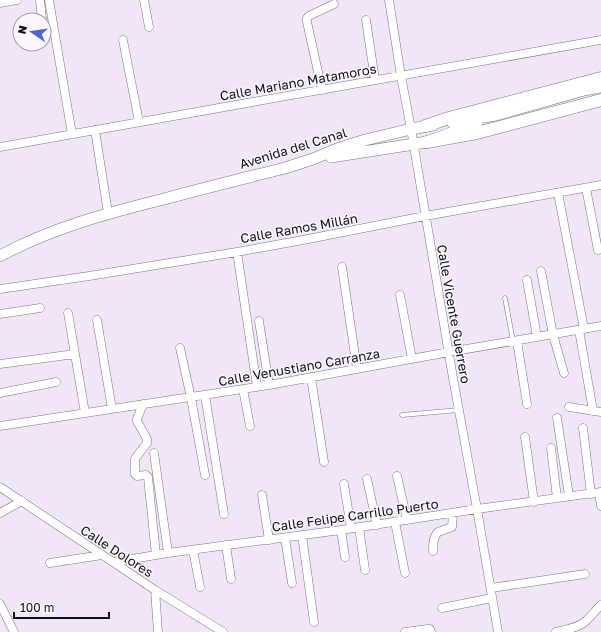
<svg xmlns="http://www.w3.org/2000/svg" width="601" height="632" viewBox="0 0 601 632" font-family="'Golos Text',sans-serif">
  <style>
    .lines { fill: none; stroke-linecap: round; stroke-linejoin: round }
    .service-casing { stroke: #7b7282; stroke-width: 5 }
    .minor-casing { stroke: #7b7282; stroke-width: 9 }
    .secondary-casing { stroke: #7b7282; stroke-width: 12 }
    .primary-casing { stroke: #7b7282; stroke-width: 13 }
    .service { stroke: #fff; stroke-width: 4 }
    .minor { stroke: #fff; stroke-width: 8 }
    .secondary { stroke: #fff; stroke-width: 11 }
    .primary { stroke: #fff; stroke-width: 12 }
    .labels { text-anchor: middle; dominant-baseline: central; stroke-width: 3; stroke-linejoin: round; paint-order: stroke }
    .street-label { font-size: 13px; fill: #0f0c12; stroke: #faf6fd }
  </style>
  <rect width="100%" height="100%" fill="#f0e6f7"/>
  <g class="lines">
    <defs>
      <path id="service" d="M505 298 513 341
        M402 415 459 410"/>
      <path id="minor" d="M40 0 42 20
        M49 0 72 134
        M144 0 149 27
        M389 0 401 76 411 129 453 378 477 509 498 632
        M0 3 17 0
        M366 20 375 80
        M123 40 139 122
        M322 90 307 22V18L309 16 334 4
        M95 130 108 213
        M0 147 601 40
        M586 188 598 250
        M558 193 584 329
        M237 252 257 387
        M342 267 357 369
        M541 271 553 335 564 373
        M527 280 537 337
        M0 289 89 276 237 252 303 240 425 216 601 185
        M400 295 412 359
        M68 313 85 413
        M0 314 40 308
        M97 320 112 409
        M259 321 269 385
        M579 330 593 411
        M517 341 527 404
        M180 348 191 398 205 475
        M0 364 75 354
        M311 377 324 462
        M243 389 250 426
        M0 393 56 382
        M205 395 224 514
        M143 404 137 419V421L147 439V443L137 456 135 459V474L137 476 146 475 148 477 156 555
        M569 407 601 412
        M557 418 569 496
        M0 426 269 385 449 352 601 326
        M583 428 591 494
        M525 437 534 502
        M551 448 557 498
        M154 453 168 553
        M397 476 407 520
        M367 479 377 525
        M344 484 351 528
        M0 487 155 590 223 632
        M599 493 601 506
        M262 495 269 540
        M0 513 22 501
        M395 522 405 573
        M359 527 365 570
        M341 530 345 557
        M302 535 314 622
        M285 538 292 583
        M226 545 231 579
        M193 550 200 587
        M433 551C433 545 433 537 438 532L452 527 453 513
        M114 562 168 553 341 530 477 509 601 492
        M50 563 102 555
        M491 588 585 574
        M155 590 158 632
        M0 604 14 632
        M442 608 492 598
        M405 632 428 629H430L431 632
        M556 632C565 630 578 628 586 621 591 616 596 610 601 605"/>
      <path id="secondary" d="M452 122 496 115 584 90 601 87
        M331 157 427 142 477 123
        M0 256C51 228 108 213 164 199 204 188 245 178 285 168L313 159 337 149 365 140 411 129 433 125"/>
      <path id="primary" d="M425 126 449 118 601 78
        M427 142 477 133 601 100"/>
    </defs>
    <use href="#service" class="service-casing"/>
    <use href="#minor" class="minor-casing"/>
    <use href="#secondary" class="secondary-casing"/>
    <use href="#primary" class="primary-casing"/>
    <use href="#service" class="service"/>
    <use href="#minor" class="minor"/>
    <use href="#secondary" class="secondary"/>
    <use href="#primary" class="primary"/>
  </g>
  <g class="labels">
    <g class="street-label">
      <text transform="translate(298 82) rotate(-10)">Calle Mariano Matamoros</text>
      <text transform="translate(293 148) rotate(-17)">Avenida del Canal</text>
      <text transform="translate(299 228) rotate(-10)">Calle Ramos Millán</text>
      <text transform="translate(454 314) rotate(80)">Calle Vicente Guerrero</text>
      <text transform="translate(299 367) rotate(-10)">Calle Venustiano Carranza</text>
      <text transform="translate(355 515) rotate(-8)">Calle Felipe Carrillo Puerto</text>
      <text transform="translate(117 551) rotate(33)">Calle Dolores</text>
    </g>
  </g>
  <g transform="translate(32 32) rotate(283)"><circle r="19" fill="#faf6fd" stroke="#9c989f"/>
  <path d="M0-3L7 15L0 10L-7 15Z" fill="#5062d8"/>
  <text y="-6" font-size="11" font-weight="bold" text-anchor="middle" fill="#0f0c12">N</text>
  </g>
  <path d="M14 612v6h95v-6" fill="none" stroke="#0f0c12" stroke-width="2"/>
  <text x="20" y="612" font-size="12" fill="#0f0c12" stroke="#faf6fd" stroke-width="3" paint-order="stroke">100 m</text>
</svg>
